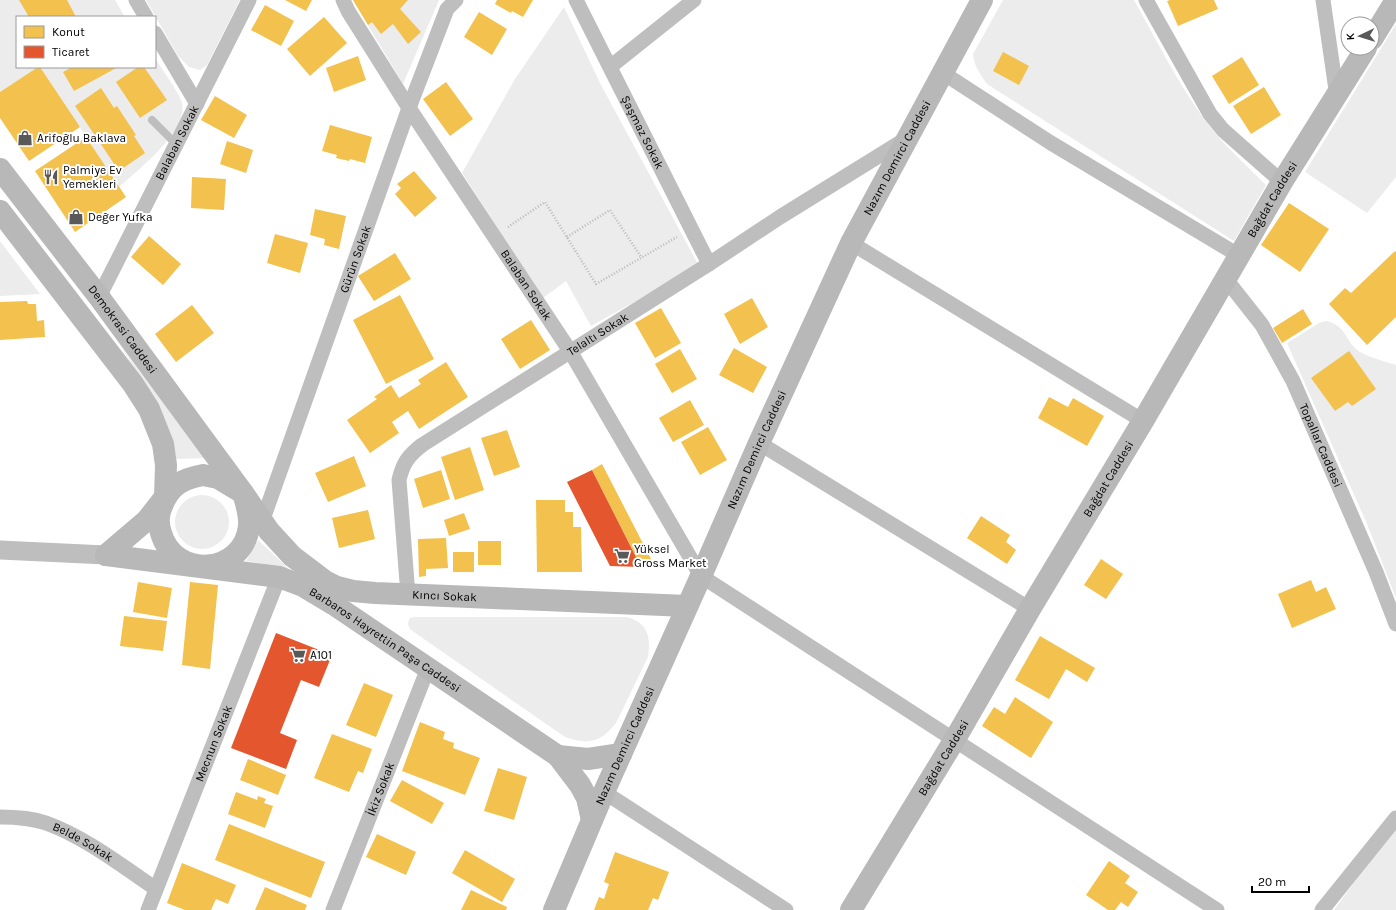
<svg xmlns="http://www.w3.org/2000/svg" width="1396" height="910" viewBox="0 0 1396 910" font-family="Karla,sans-serif">
  <style>
    .green { fill: #ececec }
    .homes { fill: #f2c14e }
    .shops { fill: #e4572e }
    .lines { fill: none; stroke-linecap: round; stroke-linejoin: round }
    .path { stroke: #b9b9b9; stroke-width: 2.5; stroke-dasharray: 1 2; stroke-linecap: butt }
    .service { stroke: #bebebe; stroke-width: 8 }
    .minor { stroke: #bebebe; stroke-width: 15 }
    .tertiary { stroke: #bebebe; stroke-width: 19 }
    .secondary { stroke: #b8b8b8; stroke-width: 22 }
    .labels { text-anchor: middle; dominant-baseline: central; stroke-width: 4; stroke-linejoin: round; paint-order: stroke }
    .street-label { font-size: 12px; fill: #000; stroke: #fff }
    .poi-label { font-size: 12px; fill: #000; stroke: #fff; text-anchor: start }
  </style>
  <rect width="100%" height="100%" fill="#fff"/>
  <path class="green" d="M0 0H115L125 17H17V67H38L0 92Z
    M146 0H240L207 65 200 70 189 67 178 56Z
    M353 0H439L403 84Z
    M1003 0H1134C1156 39 1176 80 1202 116 1220 142 1244 163 1266 185L1234 241 987 84C980 74 974 66 973 54Z
    M564 7 601 85 699 266 591 326 566 281 543 298 462 173 515 79Z
    M1396 24V177L1367 213 1305 172Z
    M155 58C161 68 180 94 182 103 188 131 138 170 119 187L40 67H155Z
    M0 241 40 294 0 296Z
    M1326 321C1347 325 1344 341 1360 352 1369 357 1386 362 1396 365V598L1367 524 1287 343 1319 323Z
    M121 347 206 458 176 459C173 420 141 380 121 347Z
    M175 522a27 27 0 1 1 54 0a27 27 0 1 1-54 0Z
    M258 540 289 569 246 561Z
    M415 617H627C648 623 651 637 648 657L616 723C600 743 588 745 565 737L411 630C408 626 407 623 410 618Z
    M1396 825V910H1334Z"/>
  <path class="homes" d="M19 0H67L76 17H29Z
    M285 0H312L306 11Z
    M353 0H408L400 9 421 32 408 44 393 24 381 34 372 22 368 25Z
    M497 0H533L523 17 512 11 511 13 495 4Z
    M1170 0H1214L1218 9 1178 26 1167 1Z
    M265 5 294 21 281 46 251 30Z
    M479 12 507 29 492 55 464 37Z
    M324 17 347 43 310 76 287 49Z
    M1003 52 1029 66 1019 85 993 71Z
    M358 56 366 80 334 92 326 68Z
    M1242 57 1259 85 1229 104 1212 76Z
    M38 67H40L80 127 29 161 0 118V92Z
    M72 67H118L74 91 63 72Z
    M138 67H144L167 100 140 118 116 82Z
    M446 82 473 119 450 136 423 99Z
    M1264 87 1281 115 1251 134 1233 106Z
    M101 88 114 108 117 106 136 135 134 136 145 153 119 171 75 106Z
    M215 96 247 115 234 138 201 120Z
    M330 125 372 137 365 163 350 159 349 161 336 158 337 155 322 151Z
    M86 137 126 197 75 232 35 171Z
    M227 141 253 150 246 173 220 164Z
    M414 171 437 198 415 217 395 194 401 188 397 184Z
    M192 177 226 179 224 210 191 208Z
    M1289 203 1329 229 1300 272 1261 245Z
    M315 209 346 216 339 249 324 245 325 239 310 235Z
    M275 234 308 243 300 273 267 263Z
    M149 236 181 264 163 285 131 257Z
    M1395 251 1396 252V317L1367 345 1329 304 1345 288 1351 293Z
    M395 253 411 279 374 301 358 276Z
    M400 295 434 359 386 384 353 320Z
    M752 298 768 327 740 344 724 314Z
    M27 301 28 304H36L37 321 44 320 45 337 0 340V302Z
    M192 305 214 333 176 362 155 334Z
    M661 308 681 343 655 358 635 323Z
    M1303 309 1312 324 1282 343 1273 328Z
    M531 320 550 350 520 369 501 339Z
    M734 348 767 367 753 393 719 375Z
    M680 349 697 379 672 393 655 364Z
    M1349 351 1376 389 1352 406 1348 402 1335 411 1311 378Z
    M446 362 468 397 419 429 408 411 392 422 399 433 370 453 347 420 377 399 374 397 391 385 399 398 421 384 418 380Z
    M1049 397 1068 407 1073 398 1104 416 1087 446 1038 418Z
    M690 400 704 425 673 442 659 418Z
    M708 427 727 460 700 475 681 442Z
    M507 430 520 467 494 476 481 438Z
    M470 447 484 490 455 500 441 457Z
    M354 456 366 486 328 502 315 473Z
    M602 464 652 561 641 567 592 470Z
    M441 470 450 499 423 508 414 479Z
    M536 500H565V512H573V527H581L582 572H537Z
    M368 510 375 539 339 548 332 518Z
    M464 513 470 529 449 536 444 520Z
    M981 516 1010 535 1006 542 1016 550 1007 564 967 538Z
    M446 538 448 568 426 569V576L419 577 418 539Z
    M478 541H501V565H478Z
    M453 552H474V572H453Z
    M1101 559 1123 574 1106 599 1084 585Z
    M1311 580 1316 592 1326 587 1336 609 1292 628 1278 594Z
    M138 582 172 588 167 618 133 612Z
    M190 582 218 585 210 669 182 665Z
    M124 616 167 621 163 651 120 646Z
    M1040 636 1095 668 1087 682 1066 669 1049 699 1015 680Z
    M364 683 393 695 376 737 346 725Z
    M1015 697 1053 722 1031 758 982 726 994 707 1005 714Z
    M420 722 445 732 443 739 454 743 453 748 480 758 465 795 402 771Z
    M332 734 372 749 363 773 358 771 349 792 314 778Z
    M248 759 286 775 278 795 240 780Z
    M498 768 527 777 514 820 484 811Z
    M402 780 444 803 432 824 390 801Z
    M236 792 257 800 258 796 266 799 264 803 273 806 265 828 228 814Z
    M229 824 325 862 311 898 215 860Z
    M377 834 416 852 406 875 366 857Z
    M465 850 515 879 502 902 452 873Z
    M615 852 669 872 658 900 653 898 648 910H594L599 897 604 899 609 884 604 882Z
    M1109 861 1130 876 1125 883 1138 892 1128 907 1121 902 1115 910H1108L1086 895Z
    M182 863 236 885 228 904 216 899 211 910H185L167 903Z
    M265 887 307 905 305 910H255Z
    M471 890 507 907 506 910H461Z"/>
  <path class="shops" d="M592 470 641 567 610 566 567 482Z
    M276 633 332 655 319 687 301 680 280 733 297 740 286 769 231 748Z"/>
  <g class="lines">
    <path class="path" d="M508 227 545 202 596 284 677 237
      M567 237 610 210 641 257"/>
    <path class="service" d="M152 120 176 144"/>
    <g class="minor">
      <path d="M136 0 146 17"/>
      <path id="s1" d="M343 0 348 11 409 108 570 351 701 576 1217 910"/>
      <path id="s2" d="M576 0 709 264"/>
      <path d="M1146 0 1210 114 1223 130 1282 182"/>
      <path d="M1323 0 1337 97"/>
      <path d="M155 33 197 104"/>
      <path d="M610 67 694 0"/>
      <path d="M943 73 1051 143 1238 255"/>
      <path d="M851 243 1143 421"/>
      <path id="s3" d="M1225 278 1262 325 1293 381 1376 572 1396 624"/>
      <path id="s4" d="M99 297 249 0"/>
      <path d="M759 443 1030 609"/>
      <path id="s5" d="M262 522 409 108 447 9 456 0"/>
      <path id="s6" d="M408 595 399 480C403 463 408 456 422 445L709 264 780 217 906 139"/>
      <path d="M604 792 786 910"/>
      <path id="s7" d="M0 817C15 817 31 818 46 823 85 837 122 866 156 889"/>
      <path id="s8" d="M148 910 279 577"/>
      <path id="s9" d="M333 910 428 668"/>
      <path d="M1322 910 1396 818"/>
    </g>
    <path class="tertiary" d="M0 550 106 555"/>
    <g class="secondary">
      <path d="M1372 39 1396 0"/>
      <path id="s10" d="M0 169 99 297 243 493 269 531 292 556 325 581 337 587 353 591 375 593 687 606"/>
      <path d="M0 211 133 384 149 409 163 444 166 465 165 497 147 520 106 555"/>
      <path d="M203 475 218 478 243 493C246 503 250 515 249 526 244 574 175 581 161 533 158 524 158 514 162 506 170 485 182 479 203 475Z"/>
      <path id="s11" d="M106 555 279 577 303 586 333 604 558 756 580 785 587 798 592 820"/>
      <path d="M558 756 588 759 621 754"/>
      <path id="s12" d="M554 910 604 792 701 576 759 443 851 243 982 0"/>
      <path id="s13" d="M851 910 955 739 1030 609 1143 421 1282 182 1366 48"/>
    </g>
  </g>
  <defs>
    <symbol id="shop-bare" viewBox="-9 -9 18 18"><path d="M-5-2.5h2.3a2.7 3.5 0 0 1 5.4 0H5L5.5 6h-11ZM-1.5-2.5h3a1.5 2.3 0 0 0-3 0Z" fill="#595959" stroke="#fff" stroke-width="2.5" paint-order="stroke"/></symbol>
    <symbol id="restaurant-bare" viewBox="-9 -9 18 18"><path d="M-5-6h1v4h1v-4h1v4h1v-4h1v5L-1.5 .5V6h-2V.5L-5-1ZM5-6V6H3V1.5H1.5Q1.5-4 5-6Z" fill="#595959" stroke="#fff" stroke-width="2.5" paint-order="stroke"/></symbol>
    <symbol id="supermarket-bare" viewBox="-9 -9 18 18"><path d="M-6-5.5h2.5l.6 2H6L4.5 2H-2.5L-4.4-4H-6ZM-1.5 3.2a1.3 1.3 0 1 0 .1 0ZM3 3.2a1.3 1.3 0 1 0 .1 0Z" fill="#595959" stroke="#fff" stroke-width="2.5" paint-order="stroke"/></symbol>
  </defs>
  <g fill-rule="evenodd">
    <use href="#shop-bare" x="14" y="127" width="22" height="22"/>
    <use href="#restaurant-bare" x="40" y="166" width="22" height="22"/>
    <use href="#shop-bare" x="65" y="206" width="22" height="22"/>
    <use href="#supermarket-bare" x="611" y="545" width="22" height="22"/>
    <use href="#supermarket-bare" x="287" y="644" width="22" height="22"/>
  </g>
  <g class="labels">
    <g class="street-label">
      <text stroke="none"><textPath href="#s2" startOffset="148">Şaşmaz Sokak</textPath></text>
      <text stroke="none"><textPath href="#s4" startOffset="173">Balaban Sokak</textPath></text>
      <text stroke="none"><textPath href="#s12" startOffset="827">Nazım Demirci Caddesi</textPath></text>
      <text stroke="none"><textPath href="#s13" startOffset="826">Bağdat Caddesi</textPath></text>
      <text stroke="none"><textPath href="#s5" startOffset="279">Gürün Sokak</textPath></text>
      <text stroke="none"><textPath href="#s1" startOffset="339">Balaban Sokak</textPath></text>
      <text stroke="none"><textPath href="#s10" startOffset="202">Demokrasi Caddesi</textPath></text>
      <text stroke="none"><textPath href="#s6" startOffset="366">Telaltı Sokak</textPath></text>
      <text stroke="none"><textPath href="#s3" startOffset="194">Topallar Caddesi</textPath></text>
      <text stroke="none"><textPath href="#s12" startOffset="503">Nazım Demirci Caddesi</textPath></text>
      <text stroke="none"><textPath href="#s13" startOffset="502">Bağdat Caddesi</textPath></text>
      <text stroke="none"><textPath href="#s10" startOffset="648">Kıncı Sokak</textPath></text>
      <text stroke="none"><textPath href="#s11" startOffset="298">Barbaros Hayrettin Paşa Caddesi</textPath></text>
      <text stroke="none"><textPath href="#s8" startOffset="179">Mecnun Sokak</textPath></text>
      <text stroke="none"><textPath href="#s12" startOffset="179">Nazım Demirci Caddesi</textPath></text>
      <text stroke="none"><textPath href="#s13" startOffset="178">Bağdat Caddesi</textPath></text>
      <text stroke="none"><textPath href="#s9" startOffset="130">İkiz Sokak</textPath></text>
      <text stroke="none"><textPath href="#s7" startOffset="88">Belde Sokak</textPath></text>
    </g>
    <g class="poi-label">
      <text x="37" y="138">Arifoğlu Baklava</text>
      <text x="63" y="170">Palmiye Ev<tspan x="63" dy="14">Yemekleri</tspan></text>
      <text x="88" y="217">Değer Yufka</text>
      <text x="634" y="549">Yüksel<tspan x="634" dy="14">Gross Market</tspan></text>
      <text x="310" y="655">A101</text>
    </g>
  </g>
  <rect x="16" y="16" width="140" height="52" fill="#ffffff" stroke="#999999"/>
  <rect x="24" y="26" width="20" height="12" fill="#f2c14e" stroke="#999999"/>
  <text x="52" y="36" font-size="12" fill="#000000">Konut</text>
  <rect x="24" y="46" width="20" height="12" fill="#e4572e" stroke="#999999"/>
  <text x="52" y="56" font-size="12" fill="#000000">Ticaret</text>
  <g transform="translate(1360 36) rotate(266)"><circle r="19" fill="#ffffff" stroke="#999999"/>
  <path d="M0-3L7 15L0 10L-7 15Z" fill="#595959"/>
  <text y="-6" font-size="11" font-weight="bold" text-anchor="middle" fill="#000000">K</text>
  </g>
  <path d="M1252 886v6h57v-6" fill="none" stroke="#000000" stroke-width="2"/>
  <text x="1258" y="886" font-size="12" fill="#000000" stroke="#ffffff" stroke-width="3" paint-order="stroke">20 m</text>
</svg>
